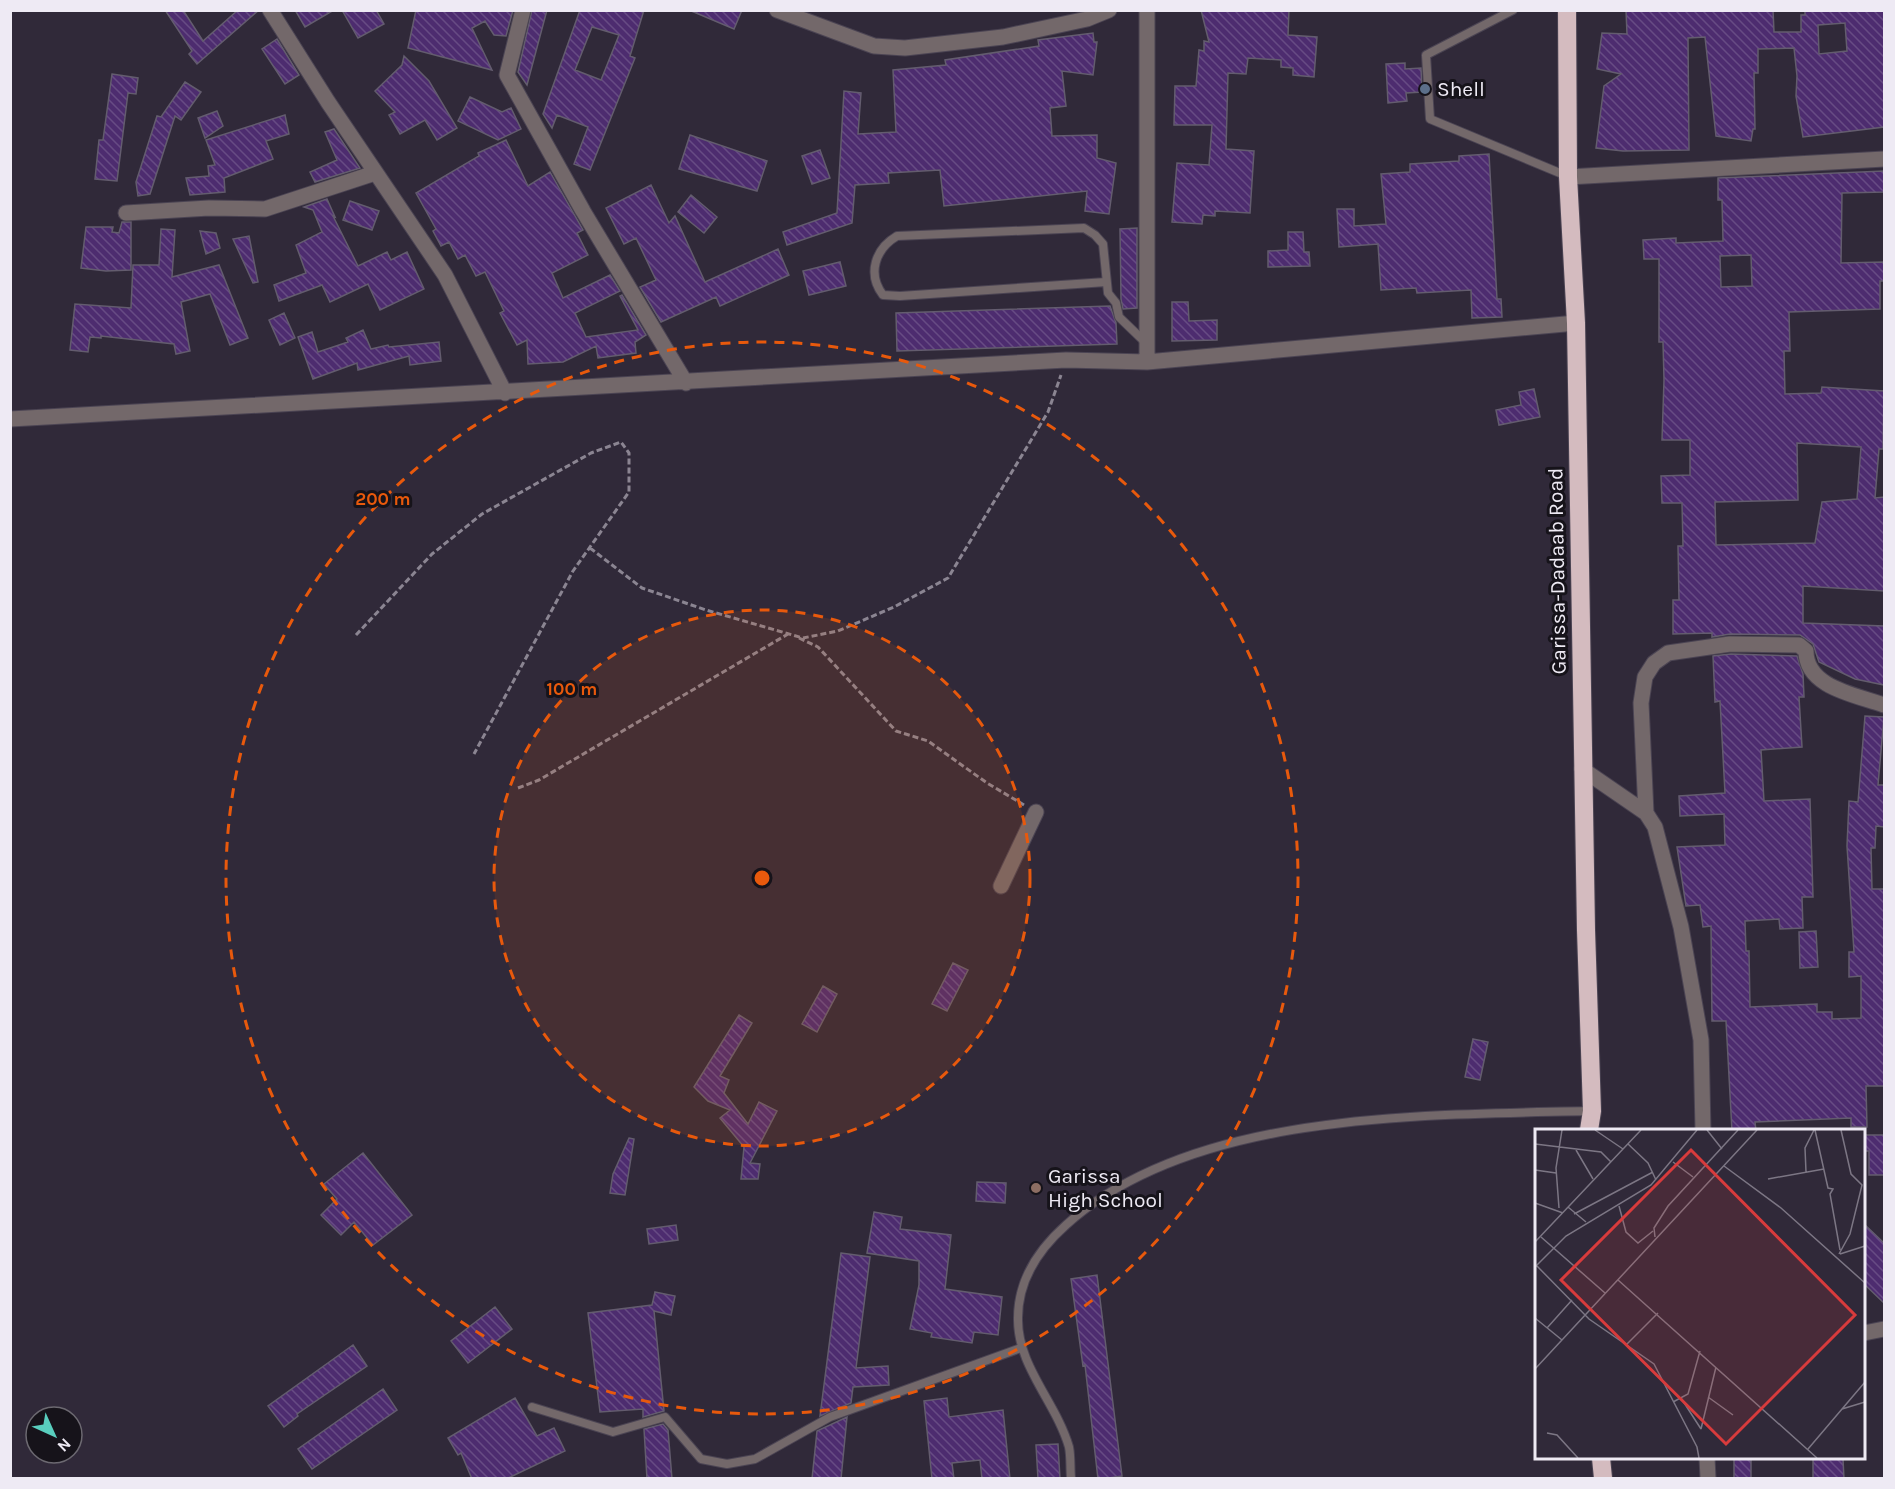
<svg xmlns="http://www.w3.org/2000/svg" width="1895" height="1489" viewBox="0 0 1895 1489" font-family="Karla,sans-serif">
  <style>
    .building { fill: url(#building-back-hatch); stroke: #635c6e; stroke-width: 1.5; fill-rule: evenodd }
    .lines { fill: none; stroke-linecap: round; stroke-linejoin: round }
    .lane-casing { stroke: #4b4453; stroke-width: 10 }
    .street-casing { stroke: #4b4453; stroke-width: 17 }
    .highway-casing { stroke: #4b4453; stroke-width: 20 }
    .path { stroke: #8b8592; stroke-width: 3; stroke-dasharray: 6 3; stroke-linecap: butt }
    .lane { stroke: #73686a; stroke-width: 8 }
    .street { stroke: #73686a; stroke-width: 15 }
    .highway { stroke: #d4bbbf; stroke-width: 18 }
    .ring { fill: none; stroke: #e8590c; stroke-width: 3; stroke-dasharray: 10 8 }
    .service-dot { fill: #5c6f8a; stroke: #16131a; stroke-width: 2 }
    .education-dot { fill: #8d6e63; stroke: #16131a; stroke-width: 2 }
    .labels { text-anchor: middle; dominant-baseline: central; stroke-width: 6; stroke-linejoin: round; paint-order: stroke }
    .poi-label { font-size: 21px; fill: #eeeaf4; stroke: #16131a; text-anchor: start }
    .street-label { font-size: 21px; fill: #eeeaf4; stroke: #16131a }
    .inset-road { fill: none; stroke: #7c7684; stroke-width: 1.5 }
    .view { fill: #d83b3c; fill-opacity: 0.15; stroke: #d83b3c; stroke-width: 3 }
    .inset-edge { fill: none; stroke: #eeeaf4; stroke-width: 3 }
    .centre { fill: #e8590c; stroke: #16131a; stroke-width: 3 }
    .ring-label { font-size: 18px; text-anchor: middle; font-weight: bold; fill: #e8590c; stroke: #16131a; stroke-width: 6; stroke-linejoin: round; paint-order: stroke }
  </style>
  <defs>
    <pattern id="building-back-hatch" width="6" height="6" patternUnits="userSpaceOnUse" patternTransform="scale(1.5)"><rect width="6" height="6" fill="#4d2c6f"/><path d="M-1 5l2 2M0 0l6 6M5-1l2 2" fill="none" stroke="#674b84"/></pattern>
  </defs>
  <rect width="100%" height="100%" fill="#302939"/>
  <path class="building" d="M165 10H183L203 41 238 10H259L197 64 189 54 192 51Z
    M295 10H334L305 27Z
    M342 10H376L384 24 358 38Z
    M416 10H513L506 36 494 35 485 21 472 28 492 70 408 48Z
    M532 10H547L527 85 518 72Z
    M580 10H644L630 56 635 58 590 170 574 164 588 127 557 115 552 128 543 114ZM592 27 619 35 601 80 575 70Z
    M689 10H742L734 29Z
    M1201 10H1289L1288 35 1317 37 1314 77 1293 75V68L1281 67V60L1248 58 1246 74 1228 73 1226 149 1254 151 1250 213 1215 211V216L1203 215 1202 224 1172 222 1177 163 1209 165 1212 125H1174L1175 86H1196L1199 50 1204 51V41L1209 42Z
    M1626 10H1773L1774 32H1801V15H1805V10H1884V127L1803 137 1796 96 1797 76 1794 48 1758 49V73H1754L1755 129H1753L1751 141 1716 136 1705 37 1688 38 1689 150 1623 151 1596 148 1604 86 1621 74 1597 69 1602 33 1627 34ZM1845 23 1847 51 1819 54 1818 25Z
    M1093 33 1094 42H1097L1093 75 1062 71 1066 106 1050 108 1052 136 1097 135V158L1116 163 1109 214 1085 211 1087 191 944 206 940 170 888 173 889 183 855 185 852 223 787 245 783 232 837 213 844 91 861 93 858 134 896 132 893 70 946 65 945 60 1039 46 1038 40Z
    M277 39 299 75 285 84 262 49Z
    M404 56 429 81 457 128 437 140 425 120 400 134 389 115 395 112 375 91 402 65Z
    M1405 63V69L1421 68 1422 92 1406 93 1407 101 1388 103 1386 64Z
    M112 74 138 78 136 94 128 93 117 181 95 179 99 140H103Z
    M185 82 201 92 181 120 175 116 150 194 138 196 136 182 157 116 161 117Z
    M470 97 502 112 511 108 521 129 498 140 458 121Z
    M217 111 223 126 205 138 198 118Z
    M285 115 289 134 266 141 273 159 224 178 225 192 190 195 186 178 209 176 208 166 215 165 206 140Z
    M334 129 360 168 315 182 310 172 337 160 325 132Z
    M690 135 767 161 757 191 679 169Z
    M506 140 528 186 550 172 583 230 577 233 588 255 552 273 563 298 610 275 620 291 575 313 586 337 638 330 620 296 622 295 646 335 635 342 636 353 598 358 596 346 563 362 528 364 527 340 517 345 500 313 504 311 485 272 476 276 465 255 458 259 449 242 441 246 433 231 436 229 416 193 479 156 478 153Z
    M820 150 830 178 812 184 802 156Z
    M1489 154 1497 299H1501L1502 317 1472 318 1471 290 1417 293 1416 288 1381 290 1378 244 1339 247 1337 209H1354V226L1386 224 1381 174 1410 172V164L1459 161V156Z
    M1884 171V192L1842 193 1841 263 1884 262V281H1880V309L1789 312 1790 351H1784L1785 394 1821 393 1822 387 1884 391 1883 449H1879L1875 498 1884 497V591L1803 586V623L1884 626V685L1855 679 1819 662 1813 644 1800 635 1730 634 1712 637V633L1673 634V600H1679L1678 546H1683L1682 503H1662L1661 476 1690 475V440H1662L1664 380 1663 342H1659V259H1644L1643 240 1676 238V243L1723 241 1722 200H1718V178ZM1751 255 1752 286 1721 287 1720 256ZM1797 443 1861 447 1857 499 1822 502 1815 543 1716 545 1715 502 1798 500Z
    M651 185 669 223 675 216 705 282 778 249 789 275 720 306 716 297 661 322 640 287 656 280 636 238 624 244 606 208Z
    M691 195 717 217 704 233 678 212Z
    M327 199 335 217 333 216 358 266 387 252 391 260 407 252 424 289 380 310 368 284 330 302 322 285 279 301 274 285 306 273 296 245 322 232 313 210 304 207Z
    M350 201 379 211 372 230 343 220Z
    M122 222H131V270L106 271 81 268 86 227H113L112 232 119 233Z
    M1137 228V308L1123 309 1121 299 1120 229Z
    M161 229 175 230 172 277 219 265 248 338 230 345 210 294 181 302 190 351 176 354 174 344 101 336V338L90 337 88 352 70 350 75 304 131 308 133 265H159Z
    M200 231 216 233 220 248 206 254Z
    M1288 232H1303L1304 252H1309L1310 266 1268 267V251L1288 250Z
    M249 236 258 282 253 283 233 239Z
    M840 262 846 286 809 295 803 271Z
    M1172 302H1188L1189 321 1217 320V340L1172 341Z
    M1110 306 1116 323 1117 344 897 351 896 313Z
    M284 313 295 338 280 345 269 320Z
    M363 330 371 349 388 345 389 347 439 342 441 361 410 365 409 356 358 370 357 363 313 379 298 337 312 332 318 352 348 342 346 338Z
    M1534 389 1540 417 1499 425 1496 410 1521 405 1519 392Z
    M1731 654 1797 656 1803 674 1804 697H1799L1802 747 1761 750 1764 801 1810 799 1813 897H1802L1803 928 1780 929 1779 919 1745 921 1746 951H1749L1750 1007 1817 1004V1012H1832V1019L1861 1018V976L1849 977V952H1854L1847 846 1849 801 1858 802 1865 716 1884 717 1878 785H1884V827L1876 826 1875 848H1871L1872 889H1884V1086H1866L1867 1127H1851V1118L1755 1122 1756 1131H1732L1726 1021H1712L1711 926 1703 927 1700 905 1686 906 1677 847 1725 845 1724 814 1680 816 1679 796 1725 793 1720 701 1715 702 1713 656Z
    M1816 931 1818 967 1800 968 1799 932Z
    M953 963 968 970 947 1011 932 1004Z
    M823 986 837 994 817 1032 802 1024Z
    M739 1015 752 1023 720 1076 729 1080 724 1093 748 1124 759 1102 777 1111 750 1163 760 1164 758 1179H741L744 1147 720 1118 730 1110 708 1101 694 1087Z
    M1473 1039 1488 1042 1480 1080 1465 1077Z
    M1863 1135H1884V1175H1869V1151H1863Z
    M629 1138 634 1139 625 1195 610 1193 613 1174Z
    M363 1153 412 1215 373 1245 354 1222 341 1235 321 1215 337 1199 324 1184Z
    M977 1182 1006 1183 1005 1203 976 1201Z
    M874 1212 902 1217 900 1229 951 1235 945 1289 1002 1297 998 1335 974 1332 972 1343 931 1337 932 1333 910 1329 919 1285V1261L867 1253Z
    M1863 1223 1884 1243V1303L1863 1283Z
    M676 1225 678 1240 649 1244 647 1229Z
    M841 1253 870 1257 856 1368 888 1366 889 1385 853 1387 851 1403 820 1416Z
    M1097 1275 1122 1476 1102 1479H1098L1085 1365 1083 1366 1071 1279Z
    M655 1292 675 1296 671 1315 654 1311 664 1411 643 1417V1409L600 1412 588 1313 652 1305Z
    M495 1307 512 1329 468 1363 451 1341Z
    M353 1345 367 1366 297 1414 298 1416 284 1427 268 1406Z
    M383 1389 397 1410 312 1469 298 1449Z
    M515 1398 537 1436 554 1428 565 1451 506 1479H472L461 1453 458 1455 448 1438Z
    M947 1398 949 1417 1003 1410 1010 1479H982L980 1460 952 1463 954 1479H932L924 1401Z
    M847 1417 841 1479H812L817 1431Z
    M663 1424 668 1430 672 1479H647L644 1429Z
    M1058 1444 1060 1479H1038L1036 1445Z
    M1734 1458H1751V1479H1734Z
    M1813 1458 1843 1459 1844 1479H1813Z"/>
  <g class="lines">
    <defs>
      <path id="lane" d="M1513 10 1426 55 1430 119 1567 176
        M1106 282 900 296 883 295C867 274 875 249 897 236L1084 228 1095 235 1103 244 1108 293 1116 303 1119 317 1145 342
        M532 1407 613 1432 665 1417 701 1459 727 1464 755 1459 830 1417 1021 1348
        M1071 1478C1070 1468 1071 1457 1069 1447 1056 1402 1017 1366 1018 1318 1018 1280 1039 1249 1066 1225 1193 1110 1429 1115 1591 1111"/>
      <path id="street" d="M270 10 328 102 445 275 505 393
        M523 10 507 75 583 211 686 383
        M777 10 874 46 905 48 1003 37 1087 19 1109 10
        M1568 177 1884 159
        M126 213 209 208 265 209 375 173
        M1147 362V10
        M10 419 1066 360 1147 362 1576 323
        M1582 769 1646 813 1655 827 1681 927 1701 1040 1703 1130
        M1646 813 1641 703 1645 677 1654 663 1668 653 1730 644 1799 645 1806 651C1806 688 1857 695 1884 705
        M1001 886 1036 812
        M1864 1333 1884 1329
        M1707 1458 1708 1478"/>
      <path id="highway" d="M1567 10 1568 177 1576 323 1586 930 1592 1111 1589 1130
        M1601 1458 1603 1478"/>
    </defs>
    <use href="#lane" class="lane-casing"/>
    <use href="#street" class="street-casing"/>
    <use href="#highway" class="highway-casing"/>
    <path class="path" d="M590 548 642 588 706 610 803 638 838 631 894 607 948 578 1048 412 1061 375
      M356 635 432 554 482 514 591 453 621 442 629 453V492L573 571 474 754
      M799 638 818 647 896 731 928 741 987 783 1024 805
      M518 788 539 780 788 634"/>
    <use href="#lane" class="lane"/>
    <use href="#street" class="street"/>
    <use href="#highway" class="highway"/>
  </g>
  <circle cx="762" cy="878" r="268" fill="#e8590c" fill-opacity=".12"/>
  <g class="ring">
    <circle cx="762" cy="878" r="268"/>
    <circle cx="762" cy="878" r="536"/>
  </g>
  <circle class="service-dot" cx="1425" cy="89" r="6"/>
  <circle class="education-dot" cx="1036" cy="1188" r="6"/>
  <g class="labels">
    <g class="poi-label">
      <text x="1437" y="89">Shell</text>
      <text x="1048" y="1176">Garissa<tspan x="1048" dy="24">High School</tspan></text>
    </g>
    <g class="street-label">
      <text transform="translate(1557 571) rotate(-91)">Garissa-Dadaab Road</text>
    </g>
  </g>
  <g transform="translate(1535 1129)">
    <rect width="330" height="330" fill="#302939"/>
    <path class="inset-road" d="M60 1 88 20M172 1 187 20M280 1 293 59 298 60 295 65 305 121M0 15 66 23 76 33M93 15 113 34 121 51M41 21 58 50M138 33 158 48M189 37 246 79 330 154M0 41 21 44M271 43 270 19 279 1M233 50 289 40M0 74 28 84M84 77 91 103 103 114 118 102M33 78 51 93M24 79 21 39 27 1M39 85 118 43M6 108 70 164M120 108 119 99 133 77 203 1M0 113 106 1M304 125 315 105 327 56 316 45 306 1M305 125 330 117M1 136 54 190 119 235 162 318 164 329M0 138 31 107 116 56 162 1M83 151 282 329M0 189 27 211M12 199 37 171M91 216 123 184M0 240 222 1M173 268 198 286M146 269 166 300M138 273 153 265 165 222M307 280 330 273M166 300 181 238M12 304 22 306 43 329M273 320 330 253"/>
    <path class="view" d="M156 21 320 186 191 315 26 151Z"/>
    <rect width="330" height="330" class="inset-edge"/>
  </g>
  <circle cx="762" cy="878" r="9" class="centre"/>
  <g class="ring-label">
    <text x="383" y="505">200 m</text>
    <text x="572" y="695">100 m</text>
  </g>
  <rect width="1895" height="1489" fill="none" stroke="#eeeaf4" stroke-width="24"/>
  <g transform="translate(54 1435) rotate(135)"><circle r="28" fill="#16131a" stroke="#6c6971" stroke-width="1.5"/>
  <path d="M0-4.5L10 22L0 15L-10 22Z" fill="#59cebe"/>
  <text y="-9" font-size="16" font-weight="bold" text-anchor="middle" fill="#eeeaf4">N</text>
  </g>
</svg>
